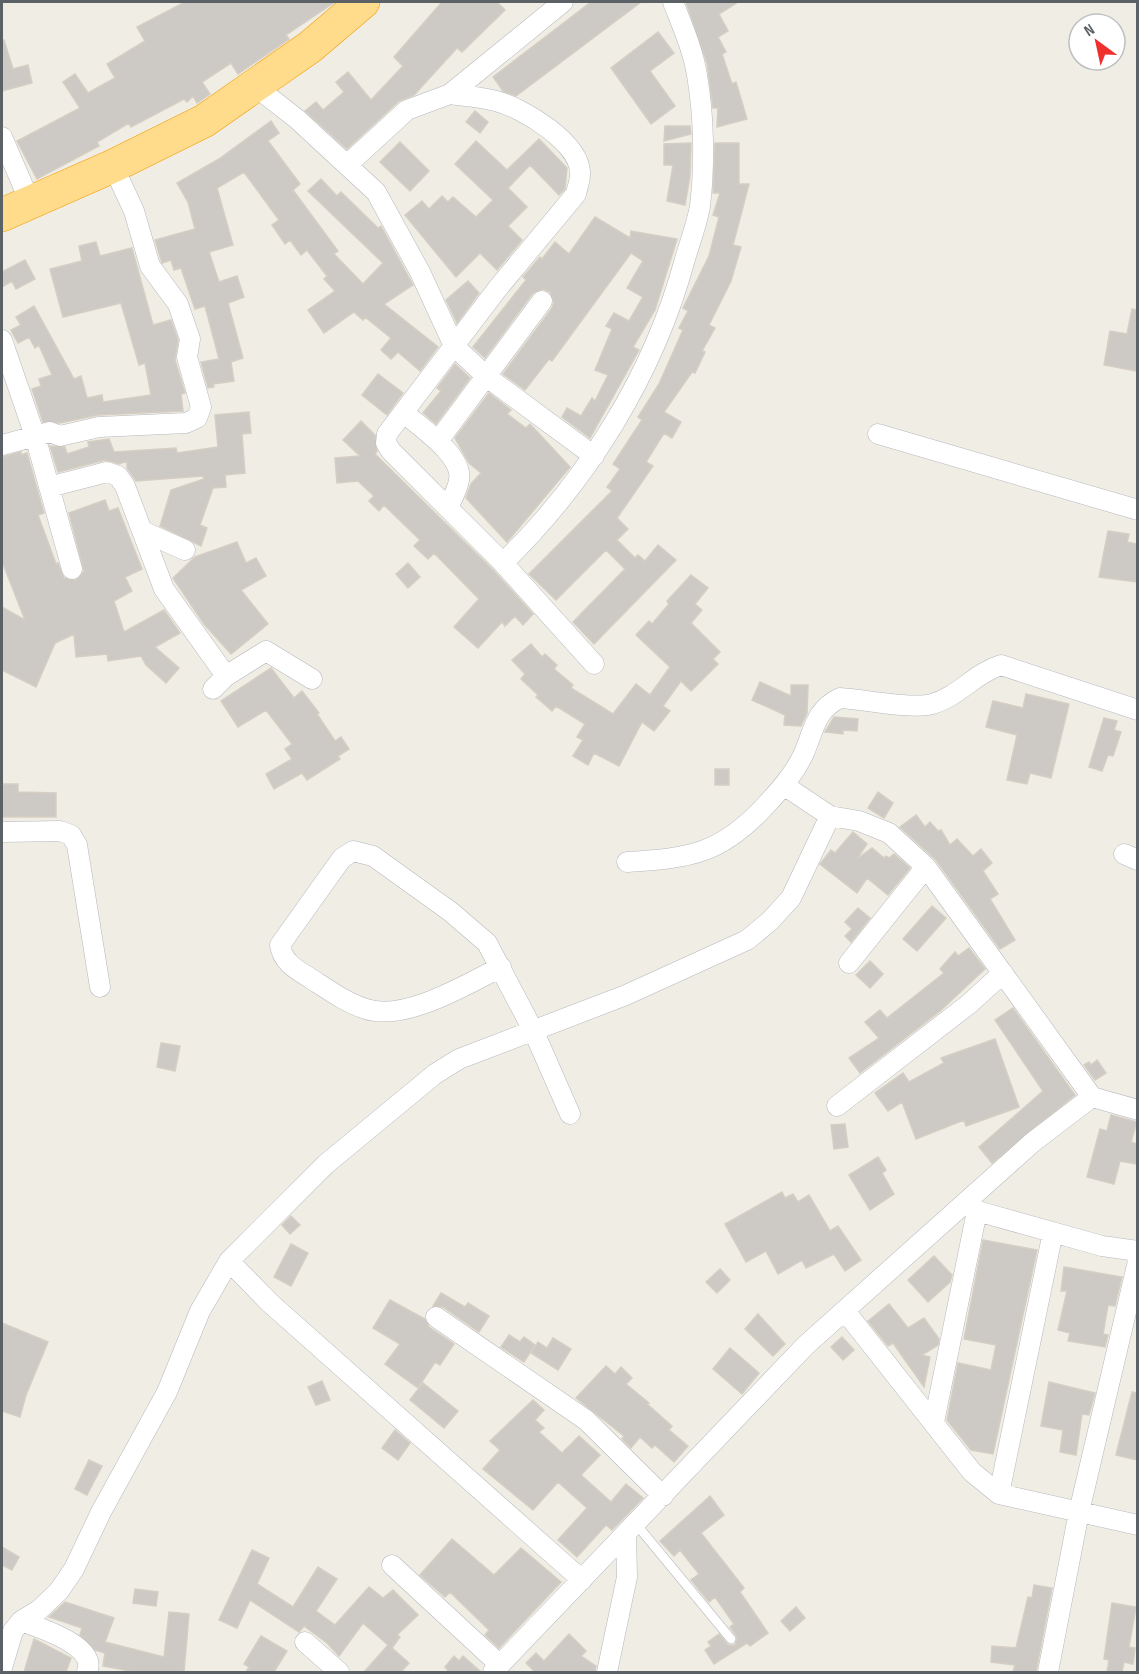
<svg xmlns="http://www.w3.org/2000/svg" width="1139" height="1674" font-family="'Sofia Sans Condensed',sans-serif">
<rect width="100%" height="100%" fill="#f0ede5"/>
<path fill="#cdc9c4" stroke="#d5cec3" stroke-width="1.5" d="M185,2H335L286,35L289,39L238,74L231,63L202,82L210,94L197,103L193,96L187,102L184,99L131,127L129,123L97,142L99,146L37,179L17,141L80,108L63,82L75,74L88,93L115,78L107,64L145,41L137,27Z
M442,2H497L505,10L462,52L457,48L414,95L399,101L347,149L305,111L316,102L323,110L344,92L336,82L348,72L371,100L403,66L394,57Z
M591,2H641L516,96L503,91L493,77Z
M686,2H738L719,14L728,31L718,37L726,52L722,54L732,84L736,82L747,119L717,127L718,108H713L707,63Z
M658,32L674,53L650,71L675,106L651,124L611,68Z
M2,40H4L13,69L28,65L32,83L2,91Z
M475,111L488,122L480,133L466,122Z
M271,121L279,133L268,141L300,184L293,190L338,251L334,254L363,284L383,263L308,191L321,179L337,196L341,192L378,228L381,226L413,285L384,304L438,347L420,371L398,352L391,359L381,350L391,338L365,317L363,320L354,312L324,333L308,310L335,291L324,279L327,276L307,250L301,255L290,240L285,244L272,225L279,220L244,172L217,188L233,245L209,252L219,282L237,276L244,297L228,303L243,358L231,362L234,381L213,384L214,387L208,388L201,362L219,359L205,306L195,309L181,268L174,270L171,260L162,263L155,240L195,229L188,202L177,183L219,159Z
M665,126H690L691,134L664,141Z
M539,139L567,168L565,189L559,195L530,165L508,188L527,207L508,226L522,240L497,270L480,253L456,277L405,215L422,201L429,209L442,196L448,202L453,197L476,217L493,200L455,164L476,141L507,170Z
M400,142L429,171L410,191L380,162Z
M691,143L690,176L685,205L667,201L673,165H664V144Z
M715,143H739V184H749L733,245L741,247L731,281L709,325L715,328L702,351L705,352L695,373L692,372L664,412L681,422L672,438L664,433L646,462L653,466L617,518L628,529L617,540L635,558L638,555L645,561L658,545L676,560L594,644L573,622L625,569L606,550L556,600L529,574L612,491L607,487L620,469L613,464L642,420L638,417L659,384L683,330L679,328L688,311L683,308L709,256L719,217L713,215L720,193H713Z
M595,217L630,238L631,231L677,239L655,310L633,347L639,350L590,438L562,417L567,408L581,416L592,398L595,401L608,375L595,370L612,329L606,326L614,313L629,321L643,297L627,288L643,261L631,253L552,361L549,359L525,390L503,374L552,308L554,302L550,292L543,289L533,293L485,358L473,347L526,280L523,277L540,257L542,259L555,242L569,254Z
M96,242L100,256L132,248L153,325L171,320L178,340L175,360L185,393L181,394L183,411L98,415L60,423L43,422L32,389L41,386L39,379L52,375L39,345L35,348L29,337L18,343L11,330L21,325L16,317L34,306L74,379L81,376L87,398L102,395L103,402L151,395L145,363L139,365L121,303L63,317L50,269L82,261L79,246Z
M25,260L35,279L16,289L12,281L2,287V272Z
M468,281L479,293L457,323L446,300Z
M1132,309L1137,310V371L1104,365L1110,331L1127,334Z
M455,364L470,378L436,424L423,413L441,391L437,388Z
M378,374L403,393L387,415L362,395Z
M489,393L511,410L507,414L526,428L530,424L570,467L507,542L466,498L471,484L481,473L469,463L455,438Z
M249,412L251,433L242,434L245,473L225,475L226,487L213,488L200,525L207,528L201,546L160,526L171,490L204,479L203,476L136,481L127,468V461L119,464L105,460L58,472L50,446L65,447L67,454L89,447L88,442L109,439L114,452L176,448L177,453L218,447L215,415Z
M361,421L375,435L377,451L375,454L494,571L533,614L523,625L515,616L505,626L502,622L478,648L454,627L479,599L434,553L428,559L414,546L420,540L384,505L379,511L369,501L374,496L358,481L337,483L335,458L360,456L343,440Z
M21,452V455L27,453L44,513L38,515L56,564L58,563L64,578L76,580L84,571L69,513L105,500L109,511L118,508L142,569L125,577L132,591L114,601L124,632L164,610L180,633L155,647L179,668L166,683L146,665L141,656L108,661L107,654L76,657L74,634L55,643L36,687L2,670V607L25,620L2,561V457Z
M1108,531L1129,534L1127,542L1137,544V582L1099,577Z
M237,542L246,563L256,558L266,576L241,590L268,624L231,654L204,624L173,578L195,557Z
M408,563L420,577L408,588L396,574Z
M691,575L708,588L695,604L702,610L691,623L720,652L713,659L718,664L691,691L681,681L663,706L670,711L654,731L642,722L619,766L594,753L588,765L573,756L583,740L577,737L585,724L556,706L552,711L536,697L538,695L521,679L525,674L512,660L531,644L542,657L545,654L557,665L554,669L573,685L571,688L613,714L636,684L650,695L670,667L636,635L649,621L652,624L669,604L667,601Z
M271,668L294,698L302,691L319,713L317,714L335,741L341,737L349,749L338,756L340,759L307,780L302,773L274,789L266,774L292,759L285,749L292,744L266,710L238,727L221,701Z
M760,682L791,696V685H808L807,713L801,726L784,725L785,715L752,700Z
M1026,694L1069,704L1051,778L1030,773L1027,784L1007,780L1017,735L986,727L993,701L1023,708Z
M834,717L858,719L857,731L843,730V734L825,732Z
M1104,718L1117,721L1114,730L1121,732L1113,756L1108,755L1102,771L1089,767Z
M715,769H729V785H715Z
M2,784H18V792L56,793V817H2Z
M878,792L893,803L884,818L868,808Z
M916,815L925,827L930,822L938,831L941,830L950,845L957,839L973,856L981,849L992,863L983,871L998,894L990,899L1015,940L1000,949L936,860L900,827Z
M853,832L867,844L857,859L872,848L884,858L886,856L889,858L894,854L910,868L888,895L867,878L857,893L820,864L831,850L835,853Z
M932,906L946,918L917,951L903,939Z
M858,908L870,918L851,942L845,936L852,929L845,922Z
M969,948L985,969L940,1011L860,1073L849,1058L879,1038L865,1022L880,1010L887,1018L944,973L940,969L955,952L958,956Z
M870,961L883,974L870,988L856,975Z
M1013,1008L1075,1095L992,1163L979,1147L1043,1091L995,1020Z
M995,1039L1019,1107L966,1126L964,1120L916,1139L902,1102L888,1111L875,1093L903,1073L909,1082L944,1063L941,1058Z
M161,1043L180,1046L175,1071L157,1067Z
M1097,1060L1106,1073L1095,1080L1084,1065L1089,1062L1091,1065Z
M1111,1115L1137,1122L1131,1142L1137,1144V1164L1120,1161L1114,1184L1087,1177L1100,1129L1107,1131Z
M845,1124L848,1147L834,1149L831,1125Z
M878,1157L886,1170L882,1173L894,1194L870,1210L849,1175Z
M782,1192L785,1198L793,1194L798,1202L809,1195L830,1231L838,1226L861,1260L845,1271L834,1254L806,1268L802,1260L778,1274L766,1251L746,1262L725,1224Z
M291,1216L300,1225L290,1234L282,1225Z
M983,1240L1037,1250L993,1454L971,1450L947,1420L958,1363L991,1370L996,1345L964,1339Z
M291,1244L308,1253L291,1286L274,1277Z
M934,1256L952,1275L950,1282L928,1302L908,1280Z
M1064,1267L1122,1277L1115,1306L1108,1305L1103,1334L1108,1335L1105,1347L1068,1341L1070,1333L1058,1330L1067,1291H1061Z
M720,1269L730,1280L717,1293L706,1282Z
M441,1293L465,1307L468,1303L489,1316L479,1332L443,1307L433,1306Z
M390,1300L425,1319L429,1327L454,1344L440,1365L435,1362L418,1388L385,1364L400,1344L373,1328Z
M889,1304L908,1328L924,1318L939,1339L938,1345L922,1355L930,1357L924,1387L893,1343L888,1346L868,1321Z
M758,1314L785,1344L773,1356L745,1329Z
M2,1323L48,1342L26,1395L20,1417L2,1411Z
M509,1335L520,1342L524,1337L535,1345L524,1362L501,1347Z
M842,1337L854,1350L843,1360L831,1347Z
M553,1338L571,1349L558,1370L531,1353L538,1342L547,1348Z
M730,1348L759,1373L742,1394L713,1369Z
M606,1366L615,1374L621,1367L632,1378L626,1384L649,1403L647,1404L672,1426L669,1430L688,1446L674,1462L655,1445L652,1448L640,1437L631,1448L622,1439L624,1436L576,1398Z
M322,1381L330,1400L316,1405L308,1387Z
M1049,1382L1095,1393L1089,1415L1082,1414L1076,1455L1060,1452L1063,1430L1041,1426Z
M423,1383L458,1411L444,1428L410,1400Z
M1132,1392L1137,1393V1460L1116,1455Z
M533,1400L544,1410L535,1420L544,1428L539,1432L562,1453L579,1436L600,1455L581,1475L611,1502L626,1484L643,1498L612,1530L606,1525L577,1557L558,1540L587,1508L558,1482L533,1510L483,1469L500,1450L490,1441Z
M395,1430L410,1443L398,1460L382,1448Z
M89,1460L102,1466L87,1495L75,1489Z
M710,1496L724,1515L701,1533L744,1588L740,1592L768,1633L750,1646L747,1643L714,1664L705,1650L711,1646L708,1642L719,1634L728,1645H735L737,1637L730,1627L734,1624L715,1597L709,1602L691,1580L699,1574L680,1550L674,1556L660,1541Z
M452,1539L494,1575L521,1548L561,1582L499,1648L485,1635L489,1630L450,1592L445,1597L420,1575Z
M2,1547L19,1557L12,1570L2,1565Z
M252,1550L269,1558L257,1584L293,1607L318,1567L337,1579L316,1611L335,1625L369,1587L383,1598L393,1590L418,1615L397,1635L400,1637L392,1648L409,1663L401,1672H364L388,1645L363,1623L339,1656L327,1643L304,1626L299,1632L250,1600L237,1628L219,1620Z
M1034,1585L1052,1588L1036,1672H1013L1015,1665L991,1662L992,1646L1016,1648L1028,1597L1032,1598Z
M135,1589L158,1592L156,1606L133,1603Z
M65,1602L114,1618L105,1642L164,1657L169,1612L189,1614L184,1672H135L103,1666L105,1653L95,1650L80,1635L82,1628L49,1617Z
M1112,1603L1136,1607L1129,1647L1135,1648L1133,1664L1124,1662L1122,1672H1107L1109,1660L1104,1659Z
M796,1607L805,1618L790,1631L781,1621Z
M569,1634L586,1651L581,1656L596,1666L595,1672H533L534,1671L526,1663L536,1653L544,1661Z
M261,1636L287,1651L274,1672H246L249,1667L244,1664Z
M34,1639L71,1658L66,1672H24Z
M454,1656L459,1661L463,1656L481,1672H449L445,1667Z"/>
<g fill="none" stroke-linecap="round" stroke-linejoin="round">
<defs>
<path id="lane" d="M636,1524L731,1639"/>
<path id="street" d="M255,86L297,119L376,192L420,272L454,346L487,377L594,456
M450,94C465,96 481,97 496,101C523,108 579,142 580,172C581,179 577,188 576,194L498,288L387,434L386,443L391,451L503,563L594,664
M2,137L30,202
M348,164L407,110L450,94L563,2
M2,340L35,436L72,569
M404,413C420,427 464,456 459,480C458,489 452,499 448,507
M878,434L1138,510
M438,441L542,301
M2,445L50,432L60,436L99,427L186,423L197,418L201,407L187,357L190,339L178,304L150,266L134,211L113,166
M49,487L107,472L118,476L125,486L164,589L226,676
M142,531L185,550
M503,563C588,480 654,374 685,259C690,242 697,224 700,206C705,165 704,116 697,75C693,50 682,25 673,2
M213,689L226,676L266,651L312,679
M830,816L859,821L889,833L926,867L1092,1097L1138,1110
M2,832L60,831L71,835L77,845L100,987
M1124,854L1138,860
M627,862C691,858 721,854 766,805C781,789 795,773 804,753C814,730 815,710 840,698C863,699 913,710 932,704C958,697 975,673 1001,665L1138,710
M849,963L926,867
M501,967C467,984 405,1022 366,1009C347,1003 330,991 313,980C298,970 283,964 280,945L342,858L353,851L373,856L451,912L487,943L534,1032L570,1114
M837,1106L969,1004L1003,973
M969,1203L977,1211L1102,1246L1138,1251
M229,1261L270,1303L582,1580
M845,1311L972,1472L999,1494L1138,1525
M436,1317L586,1420L663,1496
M934,1422L977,1211
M999,1494L1053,1232
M392,1565L500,1665
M21,1621C40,1628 98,1646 87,1672
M305,1642L339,1672
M2,1668L13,1631L21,1621L39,1610L59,1591L74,1569L101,1512L167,1392L200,1311L229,1261L326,1164L435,1074L459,1059L626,995L747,940L770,921L791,898L830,816L785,786
M493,1672L806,1345L1033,1142L1092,1097
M607,1672L627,1577L626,1534
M1048,1672L1079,1512L1138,1261"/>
<path id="highway" d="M2,215L113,166L204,121L310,47L363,2"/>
</defs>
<use href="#lane" stroke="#b5b8bc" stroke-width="10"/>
<use href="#street" stroke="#b5b8bc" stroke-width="21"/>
<use href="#highway" stroke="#f49b00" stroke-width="34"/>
<use href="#lane" stroke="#fff" stroke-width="9"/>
<use href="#street" stroke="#fff" stroke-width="20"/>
<use href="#highway" stroke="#ffdc8c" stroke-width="33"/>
</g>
<rect width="1139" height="1674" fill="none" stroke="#5c6166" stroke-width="6"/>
<g transform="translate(1097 42) rotate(327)"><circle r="28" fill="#ffffff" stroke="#bec0c2" stroke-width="1.5"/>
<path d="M0-4.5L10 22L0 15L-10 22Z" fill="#ef2f2b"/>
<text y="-9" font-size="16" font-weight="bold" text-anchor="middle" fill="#5c6166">N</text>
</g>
</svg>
